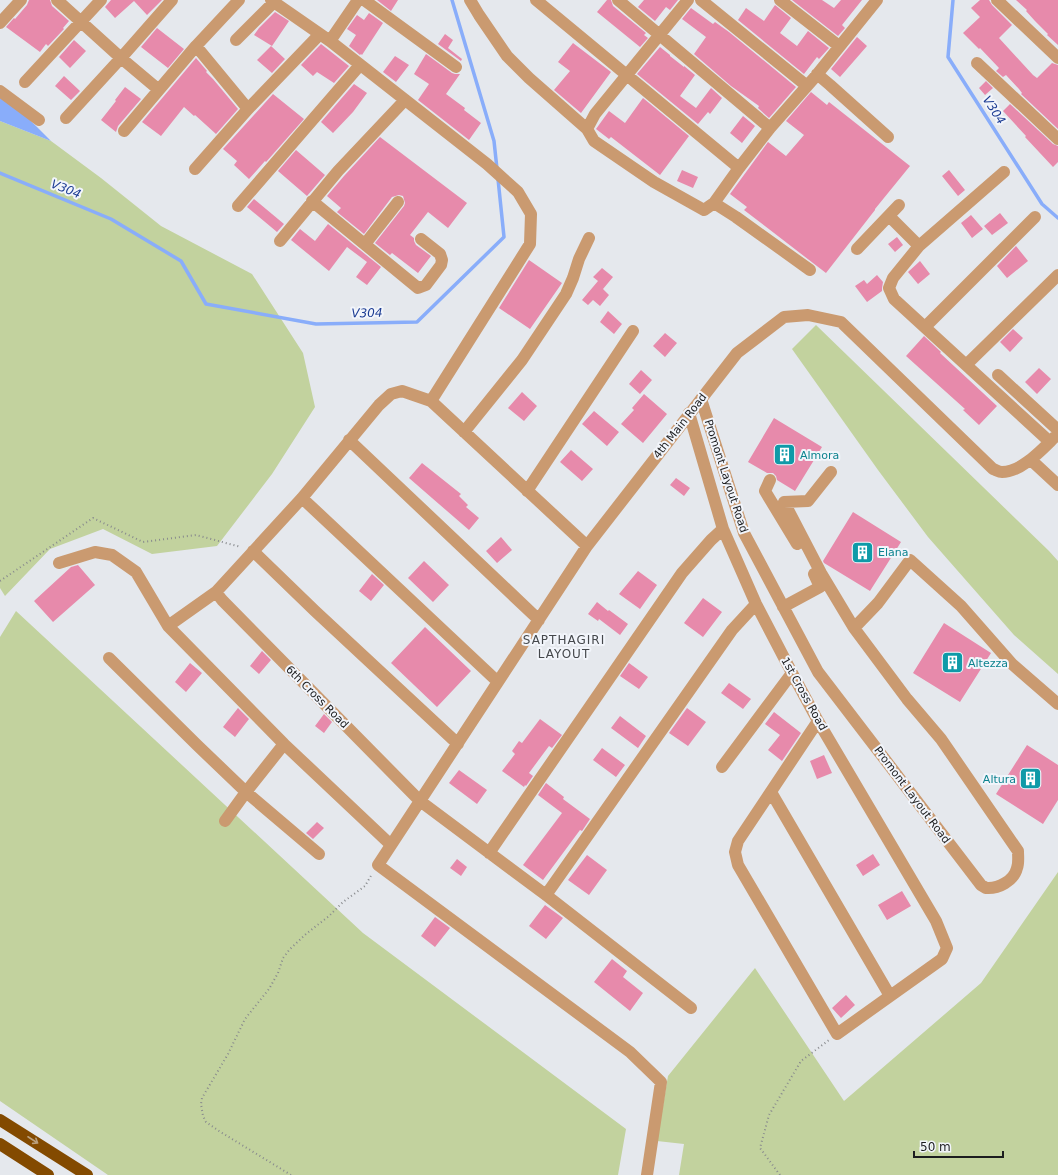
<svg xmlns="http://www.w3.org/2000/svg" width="1058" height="1175" font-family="'DejaVu Sans',sans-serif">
<rect width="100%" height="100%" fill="#e5e8ed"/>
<path fill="#c2d29e" d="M0,121L51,141L101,178L161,226L252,274L303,353L315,407L272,474L217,546L152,554L103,529L50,549L5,596L0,588Z
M816,325L1049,551L1058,561V674L1014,635L928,537L878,470L792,349Z
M16,611L363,933L626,1129L618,1175H108L0,1101V637Z
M1058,872V1175H679L684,1144L657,1141L668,1076L755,968L844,1101L981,983Z"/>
<path fill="#89adfa" d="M0,90L51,141L0,121Z"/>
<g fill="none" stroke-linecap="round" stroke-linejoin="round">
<path stroke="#89adfa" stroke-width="3.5" d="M452,0L494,141L497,169
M953,0L948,57L1042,204L1058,218
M0,173L111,219L181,261L206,304L316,324L417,322L504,237L498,179"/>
</g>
<path fill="#e78aab" d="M29,0H50L52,6L69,21L63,28L64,29L48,46L46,44L40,52L6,27L14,18L15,19L27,5Z
M111,0H162L147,15L134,1L115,18L105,7Z
M377,0H398L391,11Z
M607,0H611L613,6L646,33L644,35L648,38L640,47L597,12Z
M644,0H678L670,10L666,7L655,21L638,7Z
M792,0H822L834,8L841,0H862L842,25L845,28L838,36Z
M980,0H989L992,5L1012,25L999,38L1033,75L1037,78L1052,63L1058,65V129L1021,94L1022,93L1019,89L1006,75L1003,77L996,71L999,68L980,48L979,49L963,33L980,17L971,8Z
M1016,0H1058V45L1047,35L1048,34L1035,21L1026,11L1027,10Z
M775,5L791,18L780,33L797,46L808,31L829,48L819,59L817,57L804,74L738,20L746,8L764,21Z
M691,8L713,24L715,22L729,32L796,87L769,118L758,108L759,106L731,86L694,54L706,37L682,19Z
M275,12L289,21L272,46L254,35L259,28Z
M369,13L383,23L362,55L361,54L360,55L349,46L356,35L347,29L357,15L364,20Z
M157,28L184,49L168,68L141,47Z
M445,34L453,40L448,48L462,59L461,61L438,44Z
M857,37L867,46L840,77L831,69Z
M74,40L86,51L70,68L59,57Z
M573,43L611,72L581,113L554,90L570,71L558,62Z
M321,44L349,66L334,83L317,72L313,76L301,65Z
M271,46L285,59L272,73L257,60Z
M660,47L670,55V56L684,67V66L695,75L680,96L696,108L711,88L722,98L710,114L708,112L698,124L637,74Z
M426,54L452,73L455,74H460L446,94L465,108L464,110L481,123L469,140L418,100L429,84L414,74Z
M395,56L409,65L396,82L383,72Z
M196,58L207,71L206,72L213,79L238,109L216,134L195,115L194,116L184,107L161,136L142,122Z
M64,76L80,91L71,100L55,86Z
M986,81L993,88L985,95L979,88Z
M354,84L367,93L353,112L333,133L321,122Z
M125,87L141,99L118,126L116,132L101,120L116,101L115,100Z
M811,92L827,105L829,102L910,166L875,209V210L826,273L744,210L747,207L730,194L768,142L786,156L804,135L786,121Z
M273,94L304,119L266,162L265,161L249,179L234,165L237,161L223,149Z
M643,98L689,136L660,175L611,137L609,139L596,129L609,111L625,123Z
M1010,104L1053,144L1058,146V162L1053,167L1025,137L1026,136L1003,111Z
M743,116L755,126L742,143L730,133Z
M380,137L467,203L448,228L428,212L410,235L414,238V241L416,245L431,256L418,273L392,253L390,255L375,243L404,206L405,203L403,196L399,195L392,197L364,234L337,212L341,208L327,196L344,176Z
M296,150L325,175L307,196L278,171Z
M682,170L698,177L693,188L677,181Z
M949,170L965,190L958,196L942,176Z
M254,199L284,224L277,232L247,207Z
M1000,213L1008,223L992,235L984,226Z
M971,215L983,229L972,238L961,223Z
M328,224L381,267L367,285L356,277L367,262L347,247L329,271L291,240L300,229L315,241Z
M897,237L903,245L895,252L888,244Z
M1016,246L1028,261L1007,278L997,266Z
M529,260L562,283L530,329L499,308Z
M920,261L930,274L918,284L908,272Z
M602,268L613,277L603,289L609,295L600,306L593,300L588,305L582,300L598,281L593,277Z
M877,275L883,282L882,288V291L867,302L855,286L864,280L867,284Z
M608,311L622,324L614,334L600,322Z
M1013,329L1023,338L1010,352L1000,342Z
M665,333L677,343L665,357L653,346Z
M924,336L941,352L940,353L997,406L979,425L963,410L965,409L906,356Z
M1039,368L1051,379L1037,394L1025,382Z
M641,370L652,380L640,394L629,384Z
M522,392L537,406L524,421L508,408Z
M644,394L667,414L643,443L621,424L634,410L632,408Z
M594,411L619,432L607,446L582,424Z
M774,418L822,447L795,491L777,480L776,476L773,473H767L748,462Z
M571,450L593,469L582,481L560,462Z
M422,463L461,494L459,496L468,505L466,507L479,518L469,530L432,498L409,478Z
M676,478L690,488L684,496L670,485Z
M853,512L901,542L870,591L824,563L823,561Z
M501,537L512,550L497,563L486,551Z
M424,561L449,585L433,602L408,578Z
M78,565L95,585L53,622L34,601L71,567Z
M638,571L657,585L640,609L619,594Z
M372,574L384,585L371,601L359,591Z
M703,598L722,612L703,637L684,623Z
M597,602L608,611L609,610L628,624L620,635L599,619L598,621L588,614Z
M944,623L991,653L960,702L913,673Z
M425,627L471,671L437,707L391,663Z
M262,651L271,660L259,674L250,666Z
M190,663L202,673L186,692L175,682Z
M629,663L648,677L639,689L620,676Z
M729,683L751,699L743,709L721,693Z
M238,708L249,719L235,737L223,727Z
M687,708L706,722L688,746L669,733Z
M774,712L801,733L782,761L768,750L780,735L765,724Z
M324,714L332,722L324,733L315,726Z
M620,716L646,736L638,748L611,728Z
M540,719L562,735L552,748L549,746L529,773L533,776L526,786L525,785L524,787L502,771L515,754L512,751L519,741L522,743Z
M1027,745L1058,765V800L1043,824L996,794Z
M602,748L625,765L616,777L593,760Z
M824,755L832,773L817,779L810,761Z
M459,770L487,790L477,804L449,783Z
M546,783L564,797L563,799L590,819L582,831L580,830L543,880L523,865L562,813L538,795Z
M317,822L324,828L313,839L306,833Z
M873,854L880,865L863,876L856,865Z
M587,855L607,870L589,895L568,880Z
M457,859L467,867L461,876L450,868Z
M902,891L911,906L887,920L878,905Z
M545,905L563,918L546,939L529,926Z
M435,917L450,928L435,947L421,936Z
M612,959L627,971L623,977L643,993L630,1011L594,982Z
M846,995L855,1005L841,1018L832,1008Z"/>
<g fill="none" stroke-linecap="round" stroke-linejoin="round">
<path stroke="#888a8d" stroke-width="2" stroke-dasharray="1 3" stroke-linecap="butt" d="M0,581L93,518L143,542L196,535L241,547
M291,1175L219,1131L206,1122L203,1116L201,1104L202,1098L228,1054L245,1019L269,989L278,973L283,958L290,949L306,934L329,916L343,902L365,886L372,874
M780,1175L760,1148L769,1115L801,1061L829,1040"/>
<path stroke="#ca9a70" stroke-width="12" d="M57,0L121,58L159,90
M271,0L330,41L487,164L518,192L531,214L530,244L431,401L587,546
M364,0L456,67
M470,0L479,15L507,56L529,78L587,129
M536,0L739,168
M618,0L770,128
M688,0L595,114L587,129L594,141L654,182L704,210L714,203L739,168L770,128L815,77L877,0
M701,0L807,86
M780,0L839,46
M997,0L1058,58
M0,23L21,0
M236,40L274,2
M330,41L358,0
M196,46L248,109
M977,63L1058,139
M817,74L830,85L888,137
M25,82L101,0
M0,91L39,120
M66,118L121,58L172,0
M124,131L196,46L239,0
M195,169L248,109L320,34
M1004,172L919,246L893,278L889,288L894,299L1050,442
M312,201L418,288L426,285L441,265L442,260L440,254L421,239
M714,203L736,217L810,270
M238,206L360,65
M889,216L919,246
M280,241L338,171L405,100
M365,244L398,202
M857,249L899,205
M925,327L1035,217
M966,365L1058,275
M998,375L1058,430
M701,399L744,533L818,672L981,885L986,888C998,889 1014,881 1017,868C1019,863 1018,857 1018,851L941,739L907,699L854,628L821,573L784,502L808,501L831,472
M689,413L723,529L756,604L792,673L818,721L936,921L947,948L942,959L837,1034L738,865L735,852L738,841L818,721
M464,432L522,360L566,294L573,278L579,259L589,238
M349,440L539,620
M1031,460L1058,485
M770,480L765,491L797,544
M527,491L633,331
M302,498L498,682
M253,551L315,611L458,744
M59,563L95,552L112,555L136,572L168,626L284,744L391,845
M216,592L222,600L420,801L546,895L691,1008
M783,607L820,587L814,574
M168,626L216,592L302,498L379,405L391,394L402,391L431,401
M854,628L878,603L910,560L961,606L1012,664L1058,704
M109,658L197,745L246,792L319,854
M722,767L792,673
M771,792L890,996
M225,821L246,792L284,744
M489,853L682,573L711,540L723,529
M546,895L732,630L756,604
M647,1175L661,1082L630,1052L378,865L587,546L737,353L784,317L808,315L841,322L993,469C996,470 999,472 1002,472C1023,472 1044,447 1058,434"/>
<path stroke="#834a00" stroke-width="12" d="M0,1120L87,1175
M0,1144L48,1175"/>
</g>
<defs><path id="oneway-shaft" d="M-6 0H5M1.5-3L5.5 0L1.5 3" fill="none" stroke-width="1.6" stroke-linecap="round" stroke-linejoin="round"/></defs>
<use stroke="#baa07e" href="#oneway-shaft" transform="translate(33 1140) rotate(33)"/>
<defs>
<symbol id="building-square" viewBox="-11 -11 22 22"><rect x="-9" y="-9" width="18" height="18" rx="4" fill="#0f9aa8" stroke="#f2f5fb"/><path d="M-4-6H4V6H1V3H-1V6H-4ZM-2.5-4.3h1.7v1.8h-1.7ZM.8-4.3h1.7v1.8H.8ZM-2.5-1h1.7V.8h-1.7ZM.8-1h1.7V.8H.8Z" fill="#fff"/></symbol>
</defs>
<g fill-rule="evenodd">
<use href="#building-square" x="772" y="442" width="25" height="25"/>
<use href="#building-square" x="850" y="540" width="25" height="25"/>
<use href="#building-square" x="940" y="650" width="25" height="25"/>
<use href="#building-square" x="1018" y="766" width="25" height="25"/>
</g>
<g text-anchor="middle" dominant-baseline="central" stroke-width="4" stroke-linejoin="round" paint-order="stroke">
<g font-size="11" fill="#1c1d1f" stroke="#f2f5fb">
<text transform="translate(680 426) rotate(-52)">4th Main Road</text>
<text transform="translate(726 476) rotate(72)">Promont Layout Road</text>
<text transform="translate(804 694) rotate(61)">1st Cross Road</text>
<text transform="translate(317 697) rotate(45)">6th Cross Road</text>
<text transform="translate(912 795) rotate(53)">Promont Layout Road</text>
</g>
<g font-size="11" fill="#0d838f" stroke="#f2f5fb" text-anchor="start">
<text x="800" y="455">Almora</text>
<text x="878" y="552">Elana</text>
<text x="968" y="663">Altezza</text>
<text x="1016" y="779" text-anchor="end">Altura</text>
</g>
<g font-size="12" font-style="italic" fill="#1c3c93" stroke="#f2f5fb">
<text transform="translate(994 110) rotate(57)">V304</text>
<text transform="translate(66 189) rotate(22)">V304</text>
<text transform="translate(367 313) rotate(-1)">V304</text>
</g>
<g font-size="12" letter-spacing="1" fill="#45484c" stroke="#f2f5fb">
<text x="564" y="640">SAPTHAGIRI<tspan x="564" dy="14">LAYOUT</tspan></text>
</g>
</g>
<path d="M914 1151v6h89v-6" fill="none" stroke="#1c1d1f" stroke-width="2"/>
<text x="920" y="1151" font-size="12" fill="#1c1d1f" stroke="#f2f5fb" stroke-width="3" paint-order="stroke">50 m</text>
</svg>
